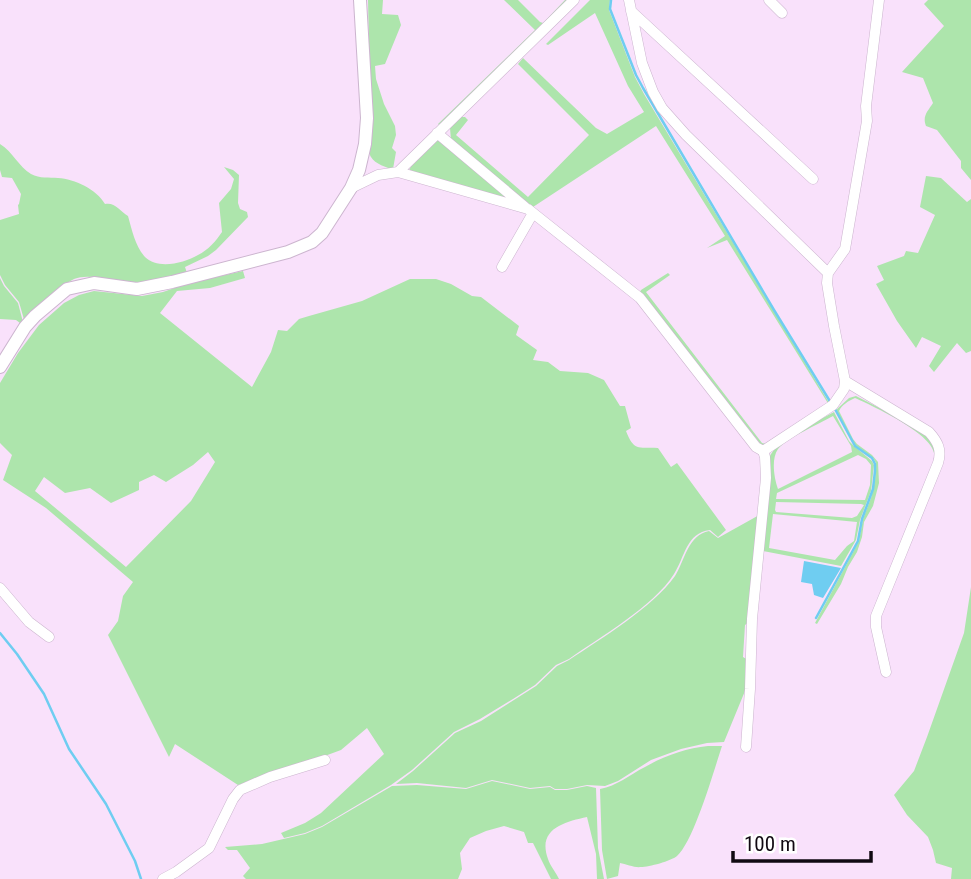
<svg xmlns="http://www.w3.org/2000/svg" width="971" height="879" font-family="'Roboto Condensed',sans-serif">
<rect width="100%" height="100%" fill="#f9e1fb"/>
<path fill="#ade5ac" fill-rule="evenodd" d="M368,0H383L382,14L398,15L401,25L385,64L375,66L376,79L384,104L395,126L396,135L392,148L396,152L393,169C387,168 375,164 371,157C368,153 371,143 371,138Z
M504,0H518L540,22L543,23L565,0H571L440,126L438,124L535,30Z
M590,0H610L609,10L635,77L644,94L831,406L762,446L640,292L641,290L668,273L670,275L646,292L762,443L766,444L829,405L727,240L707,248L725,236L656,126L533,207L451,140L450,128L461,117H465L468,120L456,135L528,197L589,135L518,64L523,58L596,128L607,134L644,112L628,86L595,13L548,45L546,44Z
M928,0H971V180L961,168V161L937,130L926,126C922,116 928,111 933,103L923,78L902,72L944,26L924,4Z
M438,139L510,196V201L409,171L411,166Z
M0,144C13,152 19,167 31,174C40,179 49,177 58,178C75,179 96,189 105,204C115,202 120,211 128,216C132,230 135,246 145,257C158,270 184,263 198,255C208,250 216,241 222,232L219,203L231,189L234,179L224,167L233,170L239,175L238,203L240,209L247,212L248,217L216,250L208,256L185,267L187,273C174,277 152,284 139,285C119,286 94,271 74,279C55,288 39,309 25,323L19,302L5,285L0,275V220L19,214L18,205L19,204L21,194L12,178L2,177L0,170Z
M926,176L941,178L967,202L971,199V351L966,353L957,343L934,372L929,366L941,346L922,337L916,348L897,321L876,284L884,280L877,266L904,256L906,251L918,253L935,215L920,207Z
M243,271L245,278L210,288L177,291L160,313L252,387L271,352L278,330L287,331L299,319L309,316L362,301L410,279H436L451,284L472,296L481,297L519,326L516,335L537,350L533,360L548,362L560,371L588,373L604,380L620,406H625L631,428L626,431C634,451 637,447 658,448L671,467L677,463L726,530L718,537L710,530C686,533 685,557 674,574C654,606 600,637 569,659L556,665L535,685L513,699L480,719L454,732L412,770L391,785L322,826L305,833L284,838L281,833L305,823L321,813L384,754L367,728L341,750L303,764L238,785L175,744L169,757L108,635L118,621L123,596L133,582L46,508L3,480L12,455L0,443V383L18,353L39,325L64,303L79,295L94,291L142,296L163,292L189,283ZM208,452L215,462L191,501L126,567L35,491L44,477L65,493L90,488L111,503L139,490V482L154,475L166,482L193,465Z
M0,278L4,286L18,303L24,326L16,320L0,319Z
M856,396L899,418L927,435L937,452L928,480C930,472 935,462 934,453C931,433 873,406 855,398C848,401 842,405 839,411L853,439L857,444L872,455L878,462L879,483L873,506L864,522L862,537L857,552L848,567L841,584L817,624L815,623L859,541L863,519L871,498L875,481L876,463L873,458L855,445L851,439L836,410L849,398Z
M834,412L849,441L854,446L872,461L874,465L871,491L860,520L856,540L841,566L763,551L769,458C778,437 815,423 834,412ZM833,416L851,446L852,452L778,489C774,478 771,459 778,449C787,438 819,424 833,416ZM858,455L866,459L871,465L870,485L865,500L776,499L777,493ZM776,502L861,504L864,505L857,516L852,518L776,512L775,510ZM773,514L857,522L854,541L847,546L835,560L769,548Z
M761,514L749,622L745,625L743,657L748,660L745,691L724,742L707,743L681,749L651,760L618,781L605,786L587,785L567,789H555L550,786L530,788L492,780L466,788L417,783L396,784L413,771L455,733L481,721L536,686L557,666L569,660C602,638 652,608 675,576C685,560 688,535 709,531L718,538Z
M971,587V879H951L952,868L936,863L933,850L928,837L907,815L894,795L914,771L927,737L964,633Z
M708,746H722C714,770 694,841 677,856C671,861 649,867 641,867C635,868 626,864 620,863L618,876L607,879L602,850L600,789C617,786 629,775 645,767C664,756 686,748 708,746Z
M492,781L530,789L550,787L555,790H567L587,786L596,788L598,848L604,879H597L596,854L587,817C564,822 537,829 548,859C550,866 556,872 559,879H551L533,843H528L524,832L504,826L486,831L470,838L460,853L462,869L458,879H246L243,876L250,868L237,850H228L225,847L262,844L305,834L322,827L392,786L417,785L466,789Z"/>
<path fill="#6fcdf1" d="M804,561L841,568L823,598L814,595L812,584L801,582Z"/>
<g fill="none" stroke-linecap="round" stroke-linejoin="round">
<path stroke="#6fcdf1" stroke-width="2.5" d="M611,0L610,9L636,75L643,88L774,310L831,403
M816,618L858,541L862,519L873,489L875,471V464L872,458L855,446L835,409
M0,633L17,654L44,694L69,749L106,804L135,861L141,879"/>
<defs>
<path id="minor" d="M629,0L642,63L653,92L662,108L686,135L828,273
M769,0L782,13
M631,11L813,179
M437,133L525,207
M398,172L574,0
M351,188L378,175L398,172L528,209L640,298L756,447L763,451L765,457L766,478L752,619L750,689L746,747
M502,267L533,213
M845,381L929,432C938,442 942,450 938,463L876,616V627L886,672
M763,451L833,405L844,389L845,381L834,326L827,283L828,273L845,249L867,121L866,106L879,0
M0,588L29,622L49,637
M163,879L176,872L209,848L233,799L240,790L270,777L325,760"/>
<path id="tertiary" d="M0,367L25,327L35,316L67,289L94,283L137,289L172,282L288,252L312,242L322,233L351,188L359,170L365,144L367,118L360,0"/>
</defs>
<use href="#minor" stroke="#ccb5cf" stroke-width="11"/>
<use href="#tertiary" stroke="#ccb5cf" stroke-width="14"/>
<use href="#minor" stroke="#fff" stroke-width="10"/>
<use href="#tertiary" stroke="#fff" stroke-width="12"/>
</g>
<path d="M733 851v10h138v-10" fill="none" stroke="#110912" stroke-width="3.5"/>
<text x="744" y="851" font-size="21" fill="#110912" stroke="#ffffff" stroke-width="5" paint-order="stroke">100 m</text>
</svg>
